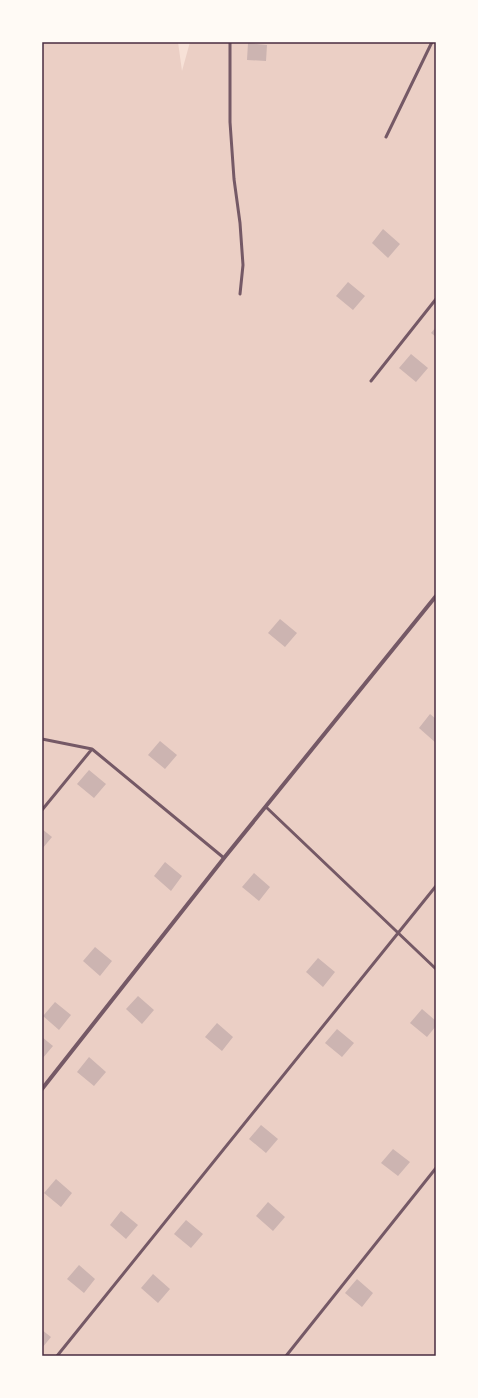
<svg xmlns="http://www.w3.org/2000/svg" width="478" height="1398" font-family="'DejaVu Sans',sans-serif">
<rect width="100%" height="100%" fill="#f7e1d7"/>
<path fill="#ebcfc5" d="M42,42H178L182,71L190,42H436V1356H42Z"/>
<path fill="#ccb4b1" d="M248,43L267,45L266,61L247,60Z
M383,229L400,244L388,258L372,243Z
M348,282L365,296L353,310L336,296Z
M436,327V337L431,333Z
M411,354L428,368L416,382L399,368Z
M280,619L297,633L285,647L268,633Z
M430,714L436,719V743L419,728Z
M160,741L177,755L165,769L148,755Z
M89,770L106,784L94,798L77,784Z
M42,829L52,837L42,849Z
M165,862L182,876L171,891L154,876Z
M254,873L270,887L259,901L242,887Z
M95,947L112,961L100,976L83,961Z
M318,958L335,972L323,987L306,972Z
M138,996L154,1010L142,1024L126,1009Z
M55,1002L71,1015L59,1030L43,1016Z
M422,1009L436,1021V1026L427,1037L410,1023Z
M217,1023L233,1037L222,1051L205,1037Z
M337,1029L354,1043L342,1057L325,1043Z
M42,1037L53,1046L42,1059Z
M89,1057L106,1072L94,1086L77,1072Z
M261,1125L278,1139L266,1153L249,1139Z
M393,1149L410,1162L398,1176L381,1163Z
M56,1179L72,1193L61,1207L44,1193Z
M268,1202L285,1217L273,1231L256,1216Z
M121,1211L138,1225L126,1239L110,1225Z
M186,1220L203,1234L191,1248L174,1234Z
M79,1265L95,1279L84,1293L67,1279Z
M153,1274L170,1289L158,1303L141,1288Z
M357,1279L373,1293L362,1307L345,1293Z
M42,1330L51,1337L42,1348Z"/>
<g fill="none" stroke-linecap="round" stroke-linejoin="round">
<path stroke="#755966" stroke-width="3" d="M230,42V122L234,179L240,223L243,265L240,294
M386,137L432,42
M371,381L436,299
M42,739L92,749
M266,807L436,969
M42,810L92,749L224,858
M57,1356L436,886
M286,1356L436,1168"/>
<path stroke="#755966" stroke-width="4" d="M42,1089L224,858L436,596"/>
</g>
<rect width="478" height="1398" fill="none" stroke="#fffaf5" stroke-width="86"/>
<rect x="43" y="43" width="392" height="1312" fill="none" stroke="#4a2c40" stroke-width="1.5"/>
</svg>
